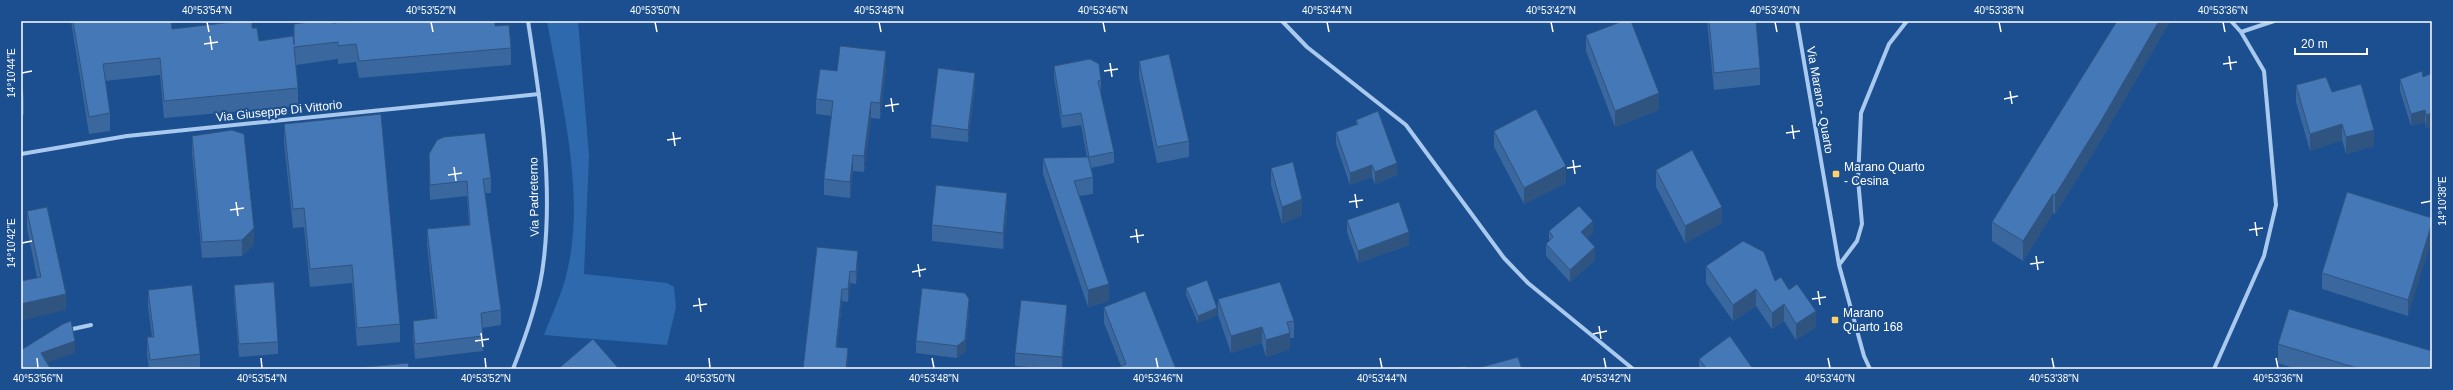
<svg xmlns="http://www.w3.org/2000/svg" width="2453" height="390" font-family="Arial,sans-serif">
<rect width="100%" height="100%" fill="#1b4f8f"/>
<path fill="#2e69ad" d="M547,21H578L589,156L584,274L667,283L674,287L676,307L667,345L544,335C551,316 561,296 566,276C587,196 561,101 547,21Z"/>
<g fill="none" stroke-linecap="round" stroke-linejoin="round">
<path stroke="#a9c9ee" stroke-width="4" d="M1282,21L1307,47L1406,125L1504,258L1528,283L1633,369
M1797,21L1839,265L1864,356L1870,369
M2241,32L2274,21
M21,154L127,136L539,94
M1839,265L1857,241L1862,224L1858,179L1861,113L1889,44L1907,21
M68,330L91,325
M513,369C527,333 540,296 544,258C553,179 540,98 528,21
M2214,369L2264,256L2276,205L2264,71L2241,32L2231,21"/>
</g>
<path fill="#3a679d" d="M71,21H171L172,29L252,28L259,41H294L332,23L495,26L511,48V65L359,78L356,62L338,64V59L296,65L298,88V106L164,118L160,75L105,81L110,113V131L89,134Z
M1707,21H1756L1760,68V85L1714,90Z
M2117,21H2170L2101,140L2055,214L2053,213L2023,261L1992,241V222Z
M1586,35L1659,110L1615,127L1586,51Z
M1139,61L1189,141V157L1157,163L1139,77Z
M1054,66L1101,80V92H1100L1114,152V163L1091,168L1093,177V194L1079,196L1109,301L1088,307L1043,174V158L1087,157L1081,125L1062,128L1054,77Z
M886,67L880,119L871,118L864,172L853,171L850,198L824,195V179L832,116L816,114V99L837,71Z
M2432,73V126L2426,128L2425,122L2411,126L2400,91V79L2423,77Z
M21,80L24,96V115H21Z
M2296,85L2332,92L2374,146L2346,154L2342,140L2310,151L2296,102Z
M975,86L968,142L931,138V125Z
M1356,120L1397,175L1375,184L1372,177L1350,185L1336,144V132L1356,125Z
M284,124L400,324V342L357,346L352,283L310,287L304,227L293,228L284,142Z
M1494,131L1566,183L1524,204L1494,147Z
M192,136L254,244L242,256L202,258L192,153Z
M429,154L491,178V193H485L501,310V325L482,328L483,351L415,359L413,336V321L435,319L427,244V229L469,225L467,196L430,200L429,169Z
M1271,168L1302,215L1282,224L1271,185Z
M1656,170L1722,223L1685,243L1656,187Z
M1007,209L1003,249L932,241V225Z
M27,211L66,310L37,278L27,228Z
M2432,218L2408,316L2322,289V273Z
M1347,220L1409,245L1358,263L1347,232Z
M1549,231L1593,233L1587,238L1595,260L1570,282L1546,256V244L1549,241Z
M817,247L858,264L856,284L850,283L848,302L842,301L837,347L848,361L803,369Z
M1706,266L1775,281L1789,290L1816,327L1796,340L1784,321L1772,329L1756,306L1733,321L1706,283Z
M234,285L278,342V354L239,357L234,298Z
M1186,288L1217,315L1198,323L1186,295Z
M148,290L200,354V369H149L147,354V337H152L148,306Z
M1218,299L1294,321V338H1290V349L1266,357L1262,343L1231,353L1218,315Z
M1104,307L1176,369H1119V367L1121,366L1104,323Z
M969,311L965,352L957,358L916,353V341Z
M1067,317L1062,369H1053L1015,366V353Z
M2278,344L2432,369H2297L2278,363Z
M1699,359L1753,369H1699Z"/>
<path fill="#305480" d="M2159,21H2170L2101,140L2055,214V195Z
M886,51V67L880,119V103Z
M975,73V86L968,142V130Z
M1659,93V110L1615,127V111Z
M871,102V118L864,172V156Z
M2425,110V122L2411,126V114Z
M2432,113V126L2426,128V115Z
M2342,124V140L2310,151V134Z
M2374,130V146L2346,154V137Z
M853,155V171L850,198V182Z
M1397,163V175L1375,184V172Z
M1372,165V177L1350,185V173Z
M1566,166V183L1524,204V188Z
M1007,193V209L1003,249V233Z
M2053,194V213L2023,261V241Z
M1302,199V215L1282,224V207Z
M1722,207V223L1685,243V226Z
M1593,221V233L1581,244V232Z
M2432,223V239L2408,316V300Z
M254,228V244L242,256V240Z
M1409,232V245L1358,263V251Z
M1595,247V260L1570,282V270Z
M858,251V264L856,284V272Z
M850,271V283L848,302V289Z
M1109,284V301L1088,307V290Z
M842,289V301L836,359V347Z
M1756,289V306L1733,321V305Z
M66,294V310L21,321V304Z
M969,299V311L965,352L957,358V346Z
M1784,304V321L1772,329V313Z
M1067,305V317L1062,369V357Z
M1217,308V315L1198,323V316Z
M1816,311V327L1796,340V324Z
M1262,327V343L1231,353V336Z
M1290,333V349L1266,357V340Z
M75,341V353L41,365V353Z
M848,348V361L847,369H846Z"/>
<path fill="#4478b7" stroke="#305480" d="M73,21H171L172,29L241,21H252V28H257L259,41L293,36L294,45V24L316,21H332V23L357,21H495V26L509,25L511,48L359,61L356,44L338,46V42L294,47L298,88L164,101L160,58L103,64L110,113L89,117Z
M1623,21H1631L1659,93L1615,111L1586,35Z
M1709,21H1756L1760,68L1714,73Z
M2117,21H2159L2101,121L2055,195L2053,194L2023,241L1992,222Z
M840,46L886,51L880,103L871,102L864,156L853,155L850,182L824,179L833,101L816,99L820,69L837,71Z
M1169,54L1189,141L1157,147L1139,61Z
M1090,59L1099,64L1101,80L1098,81L1114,152L1089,157L1081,113L1062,116L1054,66Z
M938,68L975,73L968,130L931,125Z
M2422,71L2423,77L2432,73V113L2426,115L2425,110L2411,114L2400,79Z
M2326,77L2332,92L2361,84L2374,130L2346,137L2342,124L2310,134L2296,85Z
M21,80L24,96L21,97Z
M1536,109L1566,166L1524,188L1494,131Z
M1378,111L1397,163L1375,172L1372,165L1350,173L1336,132L1358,124L1356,120Z
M381,114L400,324L357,328L352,265L310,269L304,208L293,209L284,124Z
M232,130L244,134L254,228L242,240L202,242L192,136Z
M485,133L491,178L483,179L501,310L481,313L483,336L415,344L413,321L437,318L427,229L470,225L467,181L430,185L429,154L437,140L444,137Z
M1692,150L1722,207L1685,226L1656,170Z
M1088,157L1093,177L1074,181L1109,284L1088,290L1043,158Z
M1293,162L1302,199L1282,207L1271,168Z
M936,185L1007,193L1003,233L932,225Z
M2347,192L2432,218V223L2408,300L2322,273Z
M1399,202L1409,232L1358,251L1347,220Z
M1579,206L1593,221L1581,232L1595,247L1570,270L1546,244L1553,237L1549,231Z
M47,207L66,294L21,304V281L41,277L27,211Z
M1743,241L1764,252L1775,281L1781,277L1789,290L1797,284L1816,311L1796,324L1784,304L1772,313L1756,289L1733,305L1706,266Z
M817,247L858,251L856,272L850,271L848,289H842L836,347L848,348L846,369H803Z
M1207,280L1217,308L1198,316L1186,288Z
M274,282L278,342L239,344L234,285Z
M1280,282L1294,321L1287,322L1290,333L1266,340L1262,327L1231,336L1218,299Z
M192,285L200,354L150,360L147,337H154L148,290Z
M922,288L965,293L969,299L965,340L957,346L916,341Z
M1145,291L1176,369H1120L1119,367L1126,364L1104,307Z
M1021,300L1067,305L1062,357L1015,353Z
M2289,309L2432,351V369H2360L2278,344Z
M71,321L75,341L41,353L50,368L49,369H21V350L63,324Z
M1730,336L1753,369H1707L1699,359Z
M593,339L619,369H558Z
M1518,357L1522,369H1475Z
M408,363L409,369H347Z
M1465,366V369H1453Z"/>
<path fill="none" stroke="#fff" stroke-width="1.5" d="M207,22L209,32M431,22L433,32M655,22L657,32M879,22L881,32M1103,22L1105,32M1327,22L1329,32M1551,22L1553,32M1775,22L1777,32M1999,22L2001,32M2223,22L2225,32M210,36L212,50M204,44L218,42M2229,56L2231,70M1110,63L1112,77M2223,64L2237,62M1104,71L1118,69M22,73L32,71M2010,91L2012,104M891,98L893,112M2004,99L2018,96M885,106L899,104M1792,125L1794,139M673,132L675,146M1786,133L1800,131M667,140L681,138M1573,160L1575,174M454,167L456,181M1567,168L1581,166M448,175L462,173M1355,194L1357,208M236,202L238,216M1349,202L1363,200M2421,203L2431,201M230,210L244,208M2255,222L2257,236M1136,229L1138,243M2249,230L2263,228M1130,237L1144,235M22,243L32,241M2036,256L2038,270M918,264L920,277M2030,264L2044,262M912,272L926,269M1818,291L1820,305M699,298L701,312M1812,299L1826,297M693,306L707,304M1599,326L1601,339M481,333L483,347M1593,334L1607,331M475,341L489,339M37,358L38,368M261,358L262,368M485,358L486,368M709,358L710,368M932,358L934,368M1156,358L1158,368M1380,358L1382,368M1604,358L1606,368M1828,358L1830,368M2052,358L2054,368M2276,358L2278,368"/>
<g fill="#ffd166" stroke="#1b4f8f" stroke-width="1.5">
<rect x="1832" y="170" width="8" height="8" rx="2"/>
<rect x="1831" y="316" width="8" height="8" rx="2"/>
</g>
<g text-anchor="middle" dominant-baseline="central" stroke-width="4" stroke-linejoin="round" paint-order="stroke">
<g font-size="12" fill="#fff" stroke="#1b4f8f">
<text transform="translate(1820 100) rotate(80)">Via Marano - Quarto</text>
<text transform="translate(279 111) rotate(-6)">Via Giuseppe Di Vittorio</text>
<text transform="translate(534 197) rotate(-91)">Via Padreterno</text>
</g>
<g font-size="12" fill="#fff" stroke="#1b4f8f" text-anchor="start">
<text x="1844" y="167">Marano Quarto<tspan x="1844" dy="14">- Cesina</tspan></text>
<text x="1843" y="313">Marano<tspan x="1843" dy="14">Quarto 168</tspan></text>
</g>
</g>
<rect width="2453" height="390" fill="none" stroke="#1b4f8f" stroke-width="44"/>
<path d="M2295 48v6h72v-6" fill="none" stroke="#ffffff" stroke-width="2"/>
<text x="2301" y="48" font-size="12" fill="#ffffff" stroke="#1b4f8f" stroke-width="3" paint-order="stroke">20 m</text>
<rect x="22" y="22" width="2409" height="346" fill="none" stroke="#fff" stroke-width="1.5"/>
<g font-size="10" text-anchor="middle" fill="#fff">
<text x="207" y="14">40°53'54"N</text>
<text x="431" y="14">40°53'52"N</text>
<text x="655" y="14">40°53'50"N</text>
<text x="879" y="14">40°53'48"N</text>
<text x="1103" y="14">40°53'46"N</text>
<text x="1327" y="14">40°53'44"N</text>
<text x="1551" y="14">40°53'42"N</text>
<text x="1775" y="14">40°53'40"N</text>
<text x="1999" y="14">40°53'38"N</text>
<text x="2223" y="14">40°53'36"N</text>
<text transform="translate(11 73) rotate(-90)" y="4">14°10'44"E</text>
<text transform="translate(2442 201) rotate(-90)" y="4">14°10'38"E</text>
<text transform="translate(11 243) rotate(-90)" y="4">14°10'42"E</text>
<text x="38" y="382">40°53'56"N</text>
<text x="262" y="382">40°53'54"N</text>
<text x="486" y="382">40°53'52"N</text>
<text x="710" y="382">40°53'50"N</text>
<text x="934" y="382">40°53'48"N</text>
<text x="1158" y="382">40°53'46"N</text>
<text x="1382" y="382">40°53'44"N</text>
<text x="1606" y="382">40°53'42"N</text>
<text x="1830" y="382">40°53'40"N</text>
<text x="2054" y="382">40°53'38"N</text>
<text x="2278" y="382">40°53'36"N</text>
</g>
</svg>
